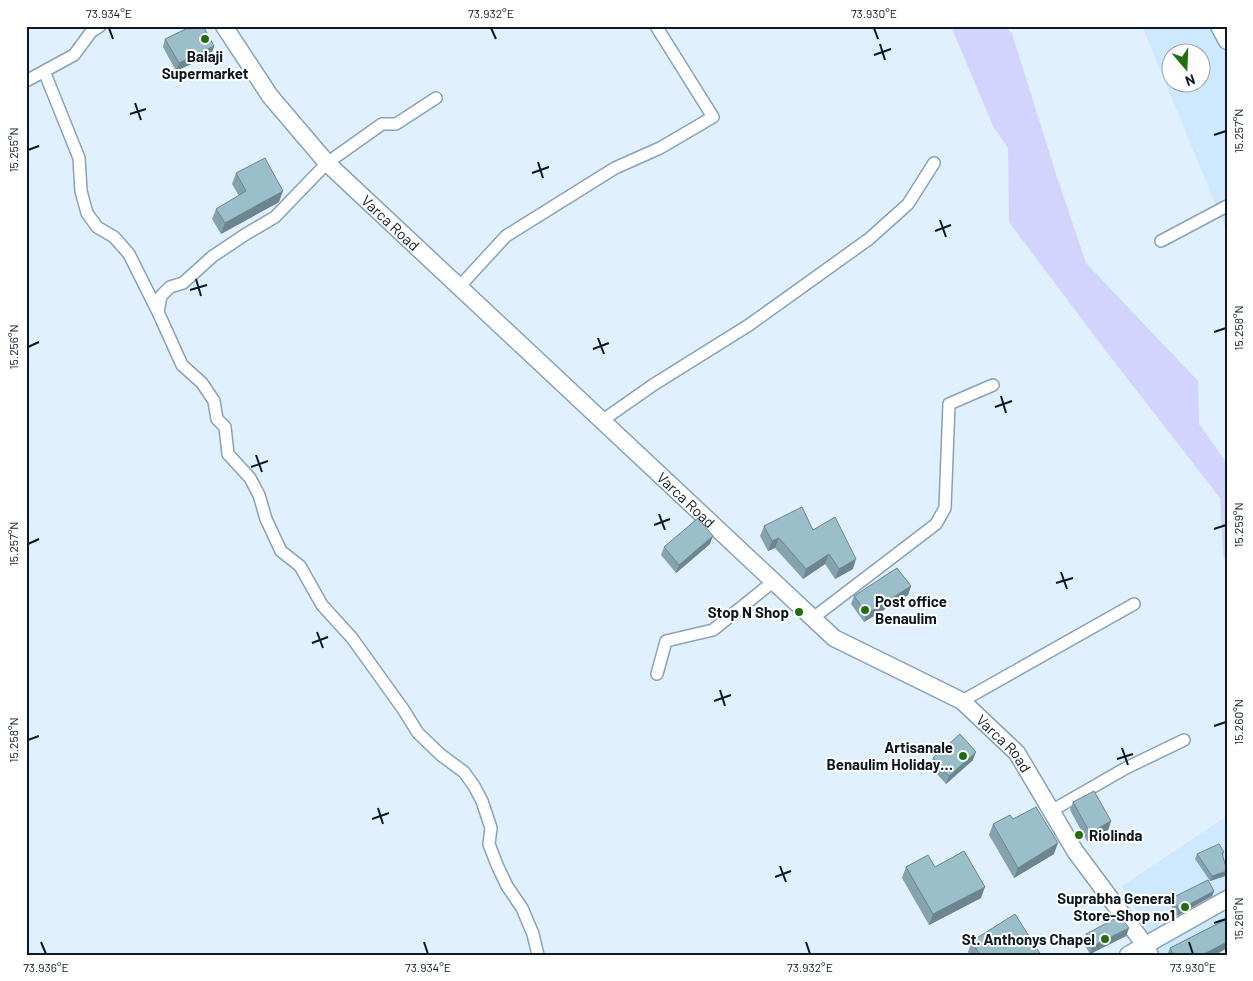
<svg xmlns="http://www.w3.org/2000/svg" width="1253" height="981" font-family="Barlow,sans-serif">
<rect width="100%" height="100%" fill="#e0f0fe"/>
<path fill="#cde8ff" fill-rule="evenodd" d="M1142,26H1227V232ZM1170,52H1200V82H1170Z
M1227,816V955H1161L1122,886Z"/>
<path fill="#d3d4fd" d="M951,26H1004L1012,33L1056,174L1086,263L1198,381L1199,424L1227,463V563L1223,555L1220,498L1109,355L1009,222L1008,148L993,126Z"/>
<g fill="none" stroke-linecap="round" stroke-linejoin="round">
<defs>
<path id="street" d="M44,71L79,158L81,191L87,213L97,227L114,237L129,254L158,312
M26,81L74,55L91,32L100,26
M436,98L396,124H382L327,163L275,217L246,234L213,256L183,283L170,287L161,296L158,312L182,365L202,383L214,401L217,419L225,427L228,454L250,478L259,495L266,519L281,551L300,566L322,605L352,638L403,709L418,733L441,755L464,772L474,786L482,801L491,828L489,844L497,865L507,886L522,908L533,934L538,955
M1161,241L1227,206
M460,286L506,236L615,168L660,148L713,117L656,26
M603,420L653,385L749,325L869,239L908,204L934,163
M813,618L936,524L945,508L949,404L993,385
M657,674L666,641L713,630L774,581
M962,701L1134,604
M1051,811L1126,768L1184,740"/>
<g id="secondary">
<path id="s1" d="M224,26L270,96L327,163L834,638L962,701L1017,753L1075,851L1145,945L1150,955"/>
<path d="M1219,26L1227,41"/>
<path d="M1128,955L1227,899"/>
</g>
</defs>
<use href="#street" stroke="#88a2b7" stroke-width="14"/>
<use href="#secondary" stroke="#88a2b7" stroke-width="19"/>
<use href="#street" stroke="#fff" stroke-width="11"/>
<use href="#secondary" stroke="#fff" stroke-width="16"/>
</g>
<path fill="#85a3af" d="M165,39L214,46L211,55L176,71L163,47Z
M236,173L279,202L221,234L212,219L216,209L239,196L232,184Z
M764,526L813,530L853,569L835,579L825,564L803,579L775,548L768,551L760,536Z
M710,544L676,573L661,555L664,547Z
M911,586L908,595L864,622L851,604L854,596Z
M933,758L973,760L946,784L930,766Z
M1073,802L1111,821L1108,830L1087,841L1070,810Z
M1013,819L1054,854L1014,878L989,835L993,824Z
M1224,852L1223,856L1227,869L1225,876L1210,881L1195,859L1197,854Z
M906,867H935L981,898L929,925L902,878Z
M1214,891L1212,896L1177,916L1170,904L1172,898Z
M1227,919V948L1215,955H1167L1170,948Z
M1129,928L1126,936L1090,954L1083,942L1086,934Z
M972,941L1041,955H970L968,952Z"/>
<path fill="#6c858e" d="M214,46L211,55L176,71L179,63Z
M283,191L279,202L221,234L225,223Z
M713,536L710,544L676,573L679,565Z
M779,538L775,548L768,551L772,541Z
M829,554L825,564L803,579L806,569Z
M856,559L853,569L835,579L839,569Z
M911,586L908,595L864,622L867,614Z
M976,752L973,760L946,784L949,776Z
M1111,821L1108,830L1087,841L1090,833Z
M1058,843L1054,854L1014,878L1018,868Z
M1227,871L1225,876L1210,881L1212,876Z
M985,887L981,898L929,925L933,914Z
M1214,891L1212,896L1177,916L1179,910Z
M1129,928L1126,936L1090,954L1093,946Z
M1227,942V948L1215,955H1202Z"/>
<path fill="#9bbecb" stroke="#6c858e" d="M192,26H203L214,46L179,63L165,39Z
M265,158L283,191L225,223L216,209L246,191L236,173Z
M802,507L813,530L835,517L856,559L839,569L829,554L806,569L779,538L772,541L764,526Z
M698,518L713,536L679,565L664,547Z
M897,568L911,586L867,614L854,596Z
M960,734L976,752L949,776L933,758Z
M1094,791L1111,821L1090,833L1073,802Z
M1036,807L1058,843L1018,868L993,824L1010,815L1013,819Z
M1219,844L1224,852L1222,853L1227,871L1212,876L1197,854Z
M964,851L985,887L933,914L906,867L928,855L935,867Z
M1208,880L1214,891L1179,910L1172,898Z
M1015,914L1041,955H980L972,941Z
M1120,916L1129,928L1093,946L1086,934Z
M1227,919V942L1202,955H1173L1170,948Z"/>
<path fill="none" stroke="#0e1820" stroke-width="2" d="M109,28L113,39M491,28L496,39M874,28L878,39M880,44L885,60M874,55L891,49M135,103L141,120M130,114L146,109M1214,135L1226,131M28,150L39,146M538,162L543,178M532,173L549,167M940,220L946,237M935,231L951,225M196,279L201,296M190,290L207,285M1214,332L1226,328M598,338L604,354M28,347L39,342M593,349L609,343M1001,396L1006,413M995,407L1012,401M256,455L262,472M251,467L268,461M659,514L665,530M654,525L670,519M1214,529L1226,525M28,544L39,539M1061,572L1067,589M1056,583L1073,578M317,632L323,648M312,643L328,637M720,690L725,706M714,701L731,695M1214,726L1226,722M28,740L39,736M1122,748L1128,765M1117,759L1133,754M378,808L383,824M372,819L389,813M780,866L786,882M775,877L791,871M1214,923L1226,919M41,942L46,954M424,942L428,954M806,942L810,954M1189,942L1193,954"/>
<g fill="#236d0e" stroke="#fff" stroke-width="2">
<circle cx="205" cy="39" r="5"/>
<circle cx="865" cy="610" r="5"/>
<circle cx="799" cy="612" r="5"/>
<circle cx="963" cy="756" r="5"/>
<circle cx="1079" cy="835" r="5"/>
<circle cx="1185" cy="907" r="5"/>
<circle cx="1105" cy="939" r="5"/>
</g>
<g text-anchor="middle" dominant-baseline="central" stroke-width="4" stroke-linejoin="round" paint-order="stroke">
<g font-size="15" font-weight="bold" fill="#0e1820" stroke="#fff" text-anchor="end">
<text x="205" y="56" text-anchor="middle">Balaji<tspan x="205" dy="17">Supermarket</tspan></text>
<text x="875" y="601" text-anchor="start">Post office<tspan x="875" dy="17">Benaulim</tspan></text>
<text x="789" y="612">Stop N Shop</text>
<text x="953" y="747">Artisanale<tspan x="953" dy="17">Benaulim Holiday…</tspan></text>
<text x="1089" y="835" text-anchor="start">Riolinda</text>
<text x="1175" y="898">Suprabha General<tspan x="1175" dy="17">Store-Shop no1</tspan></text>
<text x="1095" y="939">St. Anthonys Chapel</text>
</g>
<g font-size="15" fill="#0e1820" stroke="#fff">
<text stroke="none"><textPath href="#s1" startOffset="259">Varca Road</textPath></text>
<text stroke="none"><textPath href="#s1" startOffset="664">Varca Road</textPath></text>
<text stroke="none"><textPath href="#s1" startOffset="1069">Varca Road</textPath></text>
</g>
</g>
<rect width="1253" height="981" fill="none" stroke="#ffffff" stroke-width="55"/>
<g transform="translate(1186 68) rotate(161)"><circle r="24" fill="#ffffff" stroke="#9fa3a6"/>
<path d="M0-4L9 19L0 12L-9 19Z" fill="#236d0e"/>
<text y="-8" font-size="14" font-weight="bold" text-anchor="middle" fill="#0e1820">N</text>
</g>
<rect x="28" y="28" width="1198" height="926" fill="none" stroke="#0e1820" stroke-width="2"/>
<g font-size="12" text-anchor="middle" fill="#0e1820">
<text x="109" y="18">73.934°E</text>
<text x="491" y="18">73.932°E</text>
<text x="874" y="18">73.930°E</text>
<text transform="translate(1239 131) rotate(-90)" y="4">15.257°N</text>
<text transform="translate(14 150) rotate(-90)" y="4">15.255°N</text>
<text transform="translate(1239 328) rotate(-90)" y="4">15.258°N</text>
<text transform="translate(14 347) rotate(-90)" y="4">15.256°N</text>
<text transform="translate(1239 525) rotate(-90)" y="4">15.259°N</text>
<text transform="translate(14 544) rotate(-90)" y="4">15.257°N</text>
<text transform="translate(1239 722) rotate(-90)" y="4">15.260°N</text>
<text transform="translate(14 740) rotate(-90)" y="4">15.258°N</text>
<text transform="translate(1239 919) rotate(-90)" y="4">15.261°N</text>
<text x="46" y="972">73.936°E</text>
<text x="428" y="972">73.934°E</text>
<text x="810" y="972">73.932°E</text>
<text x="1193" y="972">73.930°E</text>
</g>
</svg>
